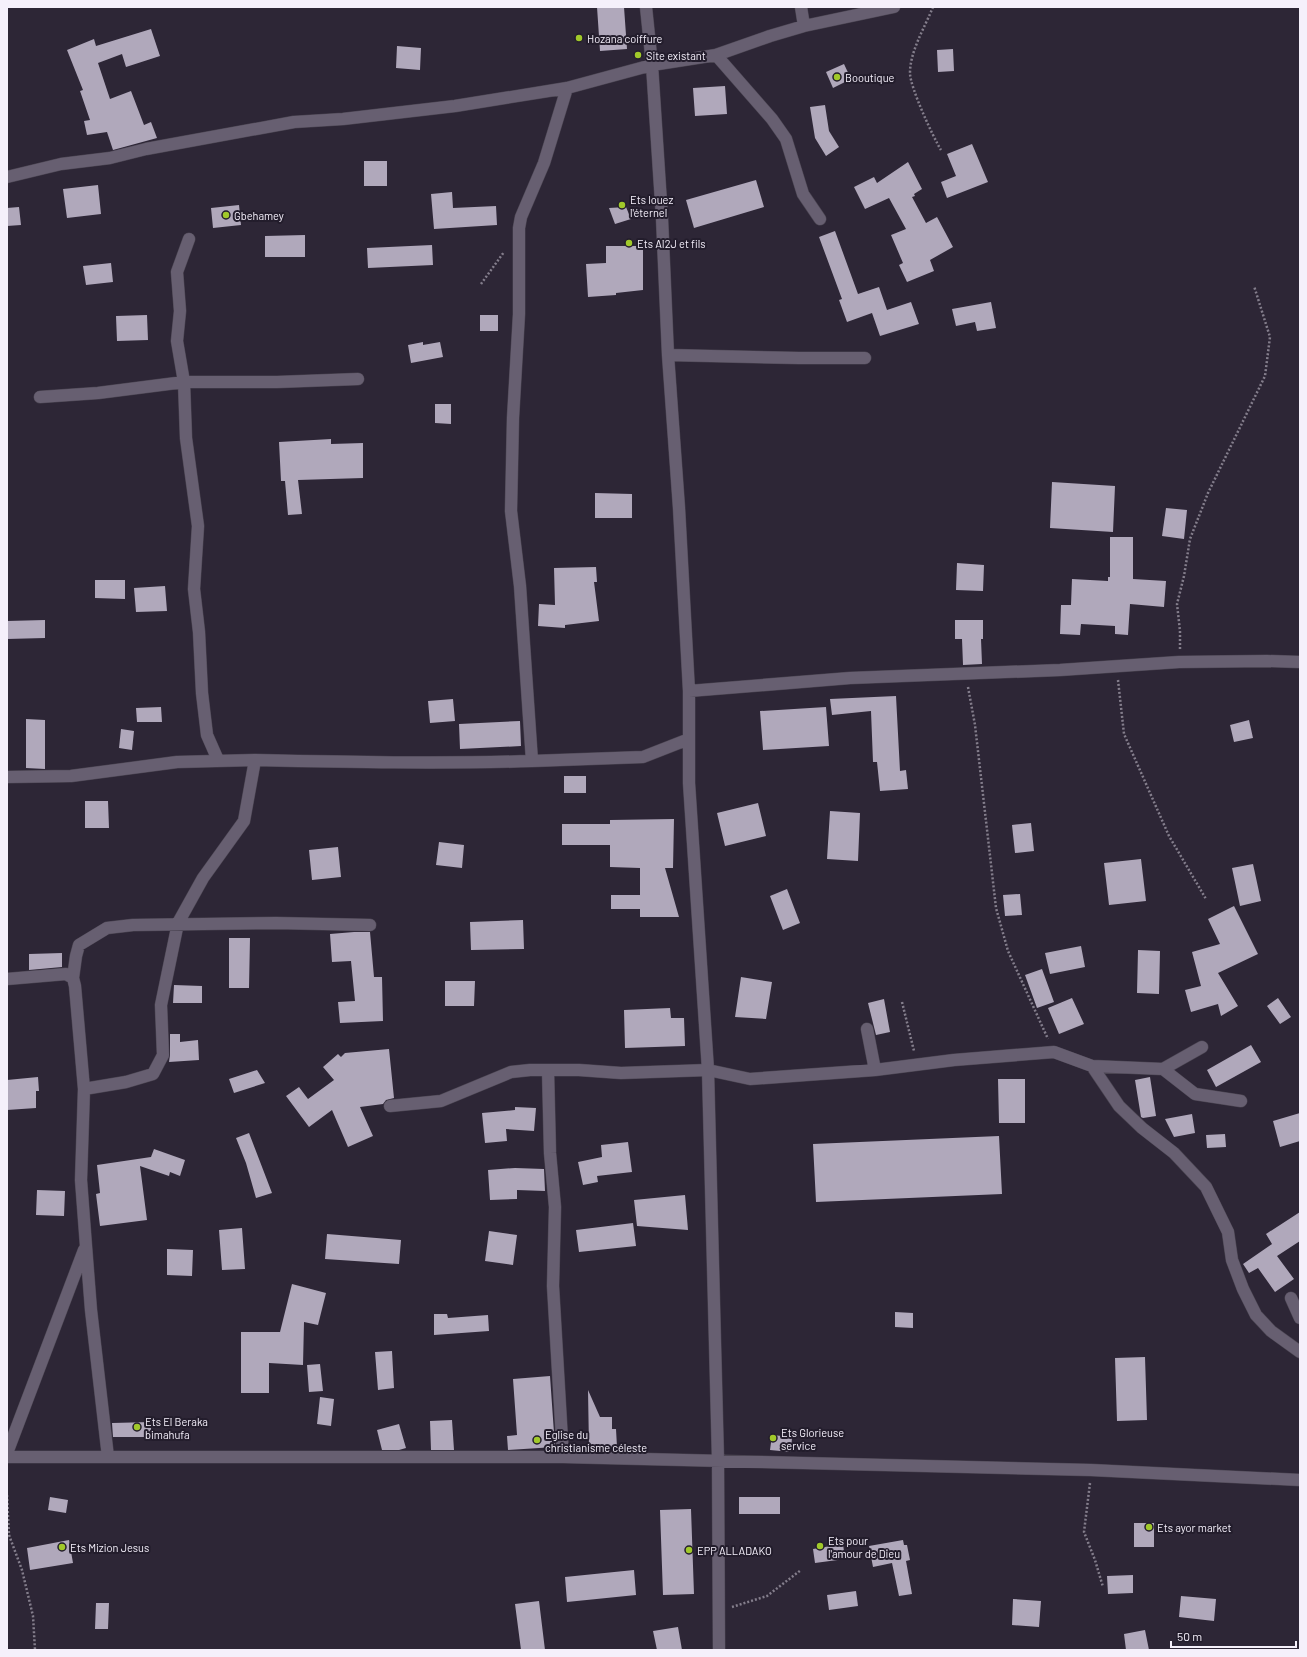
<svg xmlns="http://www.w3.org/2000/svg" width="1307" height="1657" font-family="Barlow,sans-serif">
<rect width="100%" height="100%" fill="#2d2636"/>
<path fill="#b0a8bb" d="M597,7H624L627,49L600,51Z
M151,29L160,56L126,67L122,54L98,63L110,99L131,91L144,125L151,122L157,138L113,150L107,132L87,135L84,121L90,120L80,91L83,90L67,50L94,39L96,46Z
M397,46L421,48L420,70L396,68Z
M953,49L954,71L938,72L937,50Z
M844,64L851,79L833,88L826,72Z
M725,86L727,114L695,116L693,88Z
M825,105L829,131L839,147L826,156L815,138L810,107Z
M972,144L988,182L947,198L941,182L956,176L947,154Z
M364,161H387V186H364Z
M908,162L922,189L914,194L915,196L912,197L926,223L937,217L953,247L930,260L934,271L907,282L899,265L903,263L891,235L906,229L889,198L865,209L854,187L874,177L877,183Z
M756,180L764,207L694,228L686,200Z
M98,185L101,214L67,218L63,189Z
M452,192L453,208L496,206L497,225L434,229L431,194Z
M239,205L241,225L213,228L211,208Z
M19,207L21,225L7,226V208Z
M626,207L631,219L615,224L609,208Z
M835,231L858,294L879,287L887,310L911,302L919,324L880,336L872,313L847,322L839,300L842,299L819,237Z
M305,235V257H265V236Z
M432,245L433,265L368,268L367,248Z
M606,246H643V290L616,293V295L588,297L586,264L606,263Z
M111,263L113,282L86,285L83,266Z
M991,302L996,328L977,331L975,322L956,326L952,309Z
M147,315L148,340L117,341L116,316Z
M480,315H498V331H480Z
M423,342V345L440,342L443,357L411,363L408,345Z
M435,404H451V424L435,423Z
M331,439V444L363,443V478L298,480L302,514L288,515L285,481H281L279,442Z
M1052,482L1115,486L1113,532L1050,528Z
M595,493L632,494V518H595Z
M1166,508L1187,510L1184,539L1162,536Z
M1110,537H1133V579L1166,581L1164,607L1130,604L1128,635L1115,634V626L1081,624L1080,635L1060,634L1061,605H1071L1072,579L1108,581V577H1110Z
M957,563L984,565L983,591L956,590Z
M596,567L597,582H594L599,621L565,625V628L538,626L539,604L555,605L554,568Z
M95,580H125V599L95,598Z
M165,586L167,611L136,612L134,588Z
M45,620V638L7,639V621Z
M955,620H983V639H981L982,664L963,665L962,639H955Z
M896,696L900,771L906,770L908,789L880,791L877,762H873L871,711L832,715L830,699Z
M453,699L455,721L430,723L428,701Z
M161,707L162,722H137L136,708Z
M826,707L829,746L763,750L760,711Z
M26,719L45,720V769L26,768Z
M1249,720L1253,738L1234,742L1230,725Z
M520,721L521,746L460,749L459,724Z
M121,729L134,731L132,750L119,748Z
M564,776H586V793H564Z
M85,801H108L109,828H85Z
M758,803L766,836L725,846L717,813Z
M830,811L860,813L858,861L827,859Z
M674,819L673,868H665L679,917H640V909H611V895H640V868L610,867V845H562V824H610V820Z
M1031,823L1034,851L1015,853L1012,825Z
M439,842L464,845L462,868L436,865Z
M338,847L341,877L312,880L309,850Z
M1141,859L1146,901L1109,905L1104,863Z
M1253,864L1261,901L1240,906L1232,868Z
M787,889L800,923L783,930L770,896Z
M1020,894L1022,915L1005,916L1003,895Z
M1234,906L1258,954L1218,973L1238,1006L1221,1016L1218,1004L1191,1012L1185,990L1201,986L1192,952L1220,944L1208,919Z
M523,920L524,949L471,950L470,922Z
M354,932H370L374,977H382L383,1021L340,1023L338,1002L355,1001L351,961L332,962L330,934Z
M229,938H250L249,988H229Z
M1081,946L1085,967L1050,974L1045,953Z
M1138,950L1160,951L1159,994L1137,993Z
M62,953V967L29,970V954Z
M1042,969L1054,1002L1037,1008L1025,975Z
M741,977L772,982L766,1019L735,1017Z
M445,981H475L474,1006H445Z
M174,985L202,986V1003H173Z
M1072,998L1084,1024L1059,1034L1048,1008Z
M1278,998L1291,1017L1280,1024L1267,1006Z
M884,999L890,1032L876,1035L868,1003Z
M670,1008L671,1018H684L685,1046L625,1048L624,1010Z
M170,1034H180V1042L198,1040L199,1060L169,1062L170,1055Z
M1251,1045L1261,1062L1216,1087L1207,1070Z
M389,1049L394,1098L386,1100L383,1104L360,1107L373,1136L348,1147L332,1110L309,1127L286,1096L299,1087L308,1099L334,1080L323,1067L338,1054L341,1057L345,1053Z
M257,1070L265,1083L234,1093L229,1079Z
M38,1077L39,1091H36V1108L7,1110V1080Z
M1150,1077L1156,1116L1143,1118L1141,1117L1135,1080Z
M998,1079H1025V1123H999Z
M515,1107L536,1108L534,1131L506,1129L507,1141L485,1143L482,1113L515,1110Z
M1300,1113V1141L1280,1147L1273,1121Z
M1192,1114L1195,1133L1174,1137L1165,1119Z
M249,1133L272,1193L256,1198L246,1163L236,1138Z
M1225,1134L1226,1147L1207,1148L1206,1135Z
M999,1136L1002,1194L816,1202L813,1144Z
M628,1142L632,1172L597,1176L598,1182L583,1185L578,1162L602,1157L601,1145Z
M154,1149L185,1160L180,1176L170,1172L169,1176L140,1166L147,1220L100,1226L96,1194L100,1193L97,1165L151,1157Z
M515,1168L544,1169L545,1191L517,1190V1199L490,1200L488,1170Z
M37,1190L65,1191L64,1216L36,1215Z
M685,1195L688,1230L637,1226L634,1200Z
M1300,1212V1241L1277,1256L1294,1279L1275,1292L1258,1268L1249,1273L1243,1264L1272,1244L1266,1234Z
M633,1223L636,1246L579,1252L576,1230Z
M242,1228L245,1269L222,1270L219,1230Z
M489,1231L517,1235L513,1265L485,1261Z
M327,1234L401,1240L399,1264L325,1259Z
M167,1249L193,1250L192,1276L167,1275Z
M292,1284L326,1293L318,1325L304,1322L303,1365L269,1363V1393H241V1332H280Z
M895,1312L913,1313V1328L895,1327Z
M434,1314H447L448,1318L488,1315L489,1331L434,1335Z
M392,1351L394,1388L378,1390L375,1352Z
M1145,1357L1147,1420L1117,1421L1115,1358Z
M320,1364L323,1391L309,1392L307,1365Z
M550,1376L555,1447L508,1450L507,1436L517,1435L513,1379Z
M588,1390L600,1417H612V1429H616L617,1447L589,1448Z
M320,1397L334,1399L331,1426L317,1424Z
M452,1420L454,1450H431L430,1421Z
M151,1422V1437H113L112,1423Z
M399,1424L406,1448L399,1450H382L377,1430Z
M772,1435L792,1437L791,1452L770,1450Z
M50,1497L68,1500L66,1513L48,1510Z
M739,1497H780V1514H739Z
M691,1509L694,1594L663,1595L660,1510Z
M1134,1523H1154V1547H1134Z
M69,1540L73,1563L30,1570L27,1548Z
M903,1540L904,1545H907L910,1560L906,1561L912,1594L899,1596L892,1563L873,1567L869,1546Z
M843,1544L845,1559L815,1563L813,1549Z
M634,1570L636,1595L567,1602L565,1577Z
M1133,1575V1593L1108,1594L1107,1576Z
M856,1591L858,1606L829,1610L827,1595Z
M1181,1596L1216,1599L1214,1621L1179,1617Z
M1013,1599L1041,1601L1039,1627L1012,1625Z
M539,1601L545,1650H521L515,1604Z
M96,1603H109L108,1629H95Z
M678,1627L682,1650H657L653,1631Z
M1145,1630L1149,1650H1126L1124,1634Z"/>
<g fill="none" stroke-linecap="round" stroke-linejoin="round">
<defs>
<path id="street" d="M646,7L652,65L662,218L668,355L679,508L689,691V783L708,1070L718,1460L719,1650
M801,7L804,26
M716,55L772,119L786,139L803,194L820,219
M7,177L61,164L110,158L146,149L294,122L343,119L455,106L567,88L652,65L716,55L770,36L804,26L894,7
M189,239L177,272L180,311L177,341L184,382H277L358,379
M668,355L799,358H865
M40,397L98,393L184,382L186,438L198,526L194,589L199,632L202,693L207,735L218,760
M689,691L850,678L1060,670L1179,662L1267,661L1300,662
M532,761L643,757L689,739
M7,777L71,776L177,762L255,760
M73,978L76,956L79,945L107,928L133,925L276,923L370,925
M7,979L66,974L73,978L75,986L84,1089L81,1180L86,1246L91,1310L108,1457
M867,1029L875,1070
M1092,1066L1163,1069L1202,1047
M1163,1069L1195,1094L1241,1101
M548,1070L550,1153L555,1207L553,1286L563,1457
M84,1089L126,1082L153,1074L163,1055L161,1005L178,923L203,878L244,821L255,760C347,762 440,764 532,761L520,586L511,511L513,418L519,314V228L521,217L544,163L567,88
M390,1106L441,1101L511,1072L530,1070H579L621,1073L708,1070L750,1079L875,1070L954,1060L1054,1052L1092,1066L1119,1106L1142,1128L1174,1153L1206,1187L1228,1232L1232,1260L1243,1289L1256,1315L1271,1331L1300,1352
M1291,1298L1300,1318
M7,1453L84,1250
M7,1457H563L1091,1470L1300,1480"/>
</defs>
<use href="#street" stroke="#4b4552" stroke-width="13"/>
<path stroke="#847e8c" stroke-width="2.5" stroke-dasharray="2 2" stroke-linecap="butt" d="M933,7C925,27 910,51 910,73C910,87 933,137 941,150
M481,284L504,252
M1180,649V631L1177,604L1184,576L1190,539L1208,493L1265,376L1270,337L1254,286
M1118,680L1124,734L1169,836L1206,899
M968,687L975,725L996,908L1008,951L1048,1039
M902,1002L914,1051
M1090,1483L1084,1532L1095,1560L1103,1587
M7,1495L9,1535L22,1570L33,1616L35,1650
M732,1607L767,1596L801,1570"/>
<use href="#street" stroke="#675f71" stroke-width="12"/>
</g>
<g fill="#a1c92a" stroke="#231d2c" stroke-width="1.5">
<circle cx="579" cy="38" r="4"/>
<circle cx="638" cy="55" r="4"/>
<circle cx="837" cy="77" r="4"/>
<circle cx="622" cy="205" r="4"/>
<circle cx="226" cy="215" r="4"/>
<circle cx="629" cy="243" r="4"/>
<circle cx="137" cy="1427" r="4"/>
<circle cx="773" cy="1438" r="4"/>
<circle cx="537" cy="1440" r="4"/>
<circle cx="1149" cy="1527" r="4"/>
<circle cx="820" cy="1546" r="4"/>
<circle cx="62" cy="1547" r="4"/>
<circle cx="689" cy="1550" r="4"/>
</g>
<g text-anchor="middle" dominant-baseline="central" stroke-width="4" stroke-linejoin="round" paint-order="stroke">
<g font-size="11" fill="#f5f0fb" stroke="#231d2c" text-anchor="start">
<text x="587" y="38">Hozana coiffure</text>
<text x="646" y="55">Site existant</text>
<text x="845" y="77">Booutique</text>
<text x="630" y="199">Ets louez<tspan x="630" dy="13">l'éternel</tspan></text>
<text x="234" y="215">Gbehamey</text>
<text x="637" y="243">Ets AI2J et fils</text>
<text x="145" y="1421">Ets El Beraka<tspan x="145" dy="13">bimahufa</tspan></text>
<text x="781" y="1432">Ets Glorieuse<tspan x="781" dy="13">service</tspan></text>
<text x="545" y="1434">Eglise du<tspan x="545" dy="13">christianisme céleste</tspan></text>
<text x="1157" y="1527">Ets ayor market</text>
<text x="828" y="1540">Ets pour<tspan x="828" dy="13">l'amour de Dieu</tspan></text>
<text x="70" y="1547">Ets Mizion Jesus</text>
<text x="697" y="1550">EPP ALLADAKO</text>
</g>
</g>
<rect width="1307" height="1657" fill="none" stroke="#f5f0fb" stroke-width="16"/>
<path d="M1171 1641v6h125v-6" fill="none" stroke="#f5f0fb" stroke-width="2"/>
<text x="1177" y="1641" font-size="12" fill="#f5f0fb" stroke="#231d2c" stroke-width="3" paint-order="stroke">50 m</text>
</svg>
